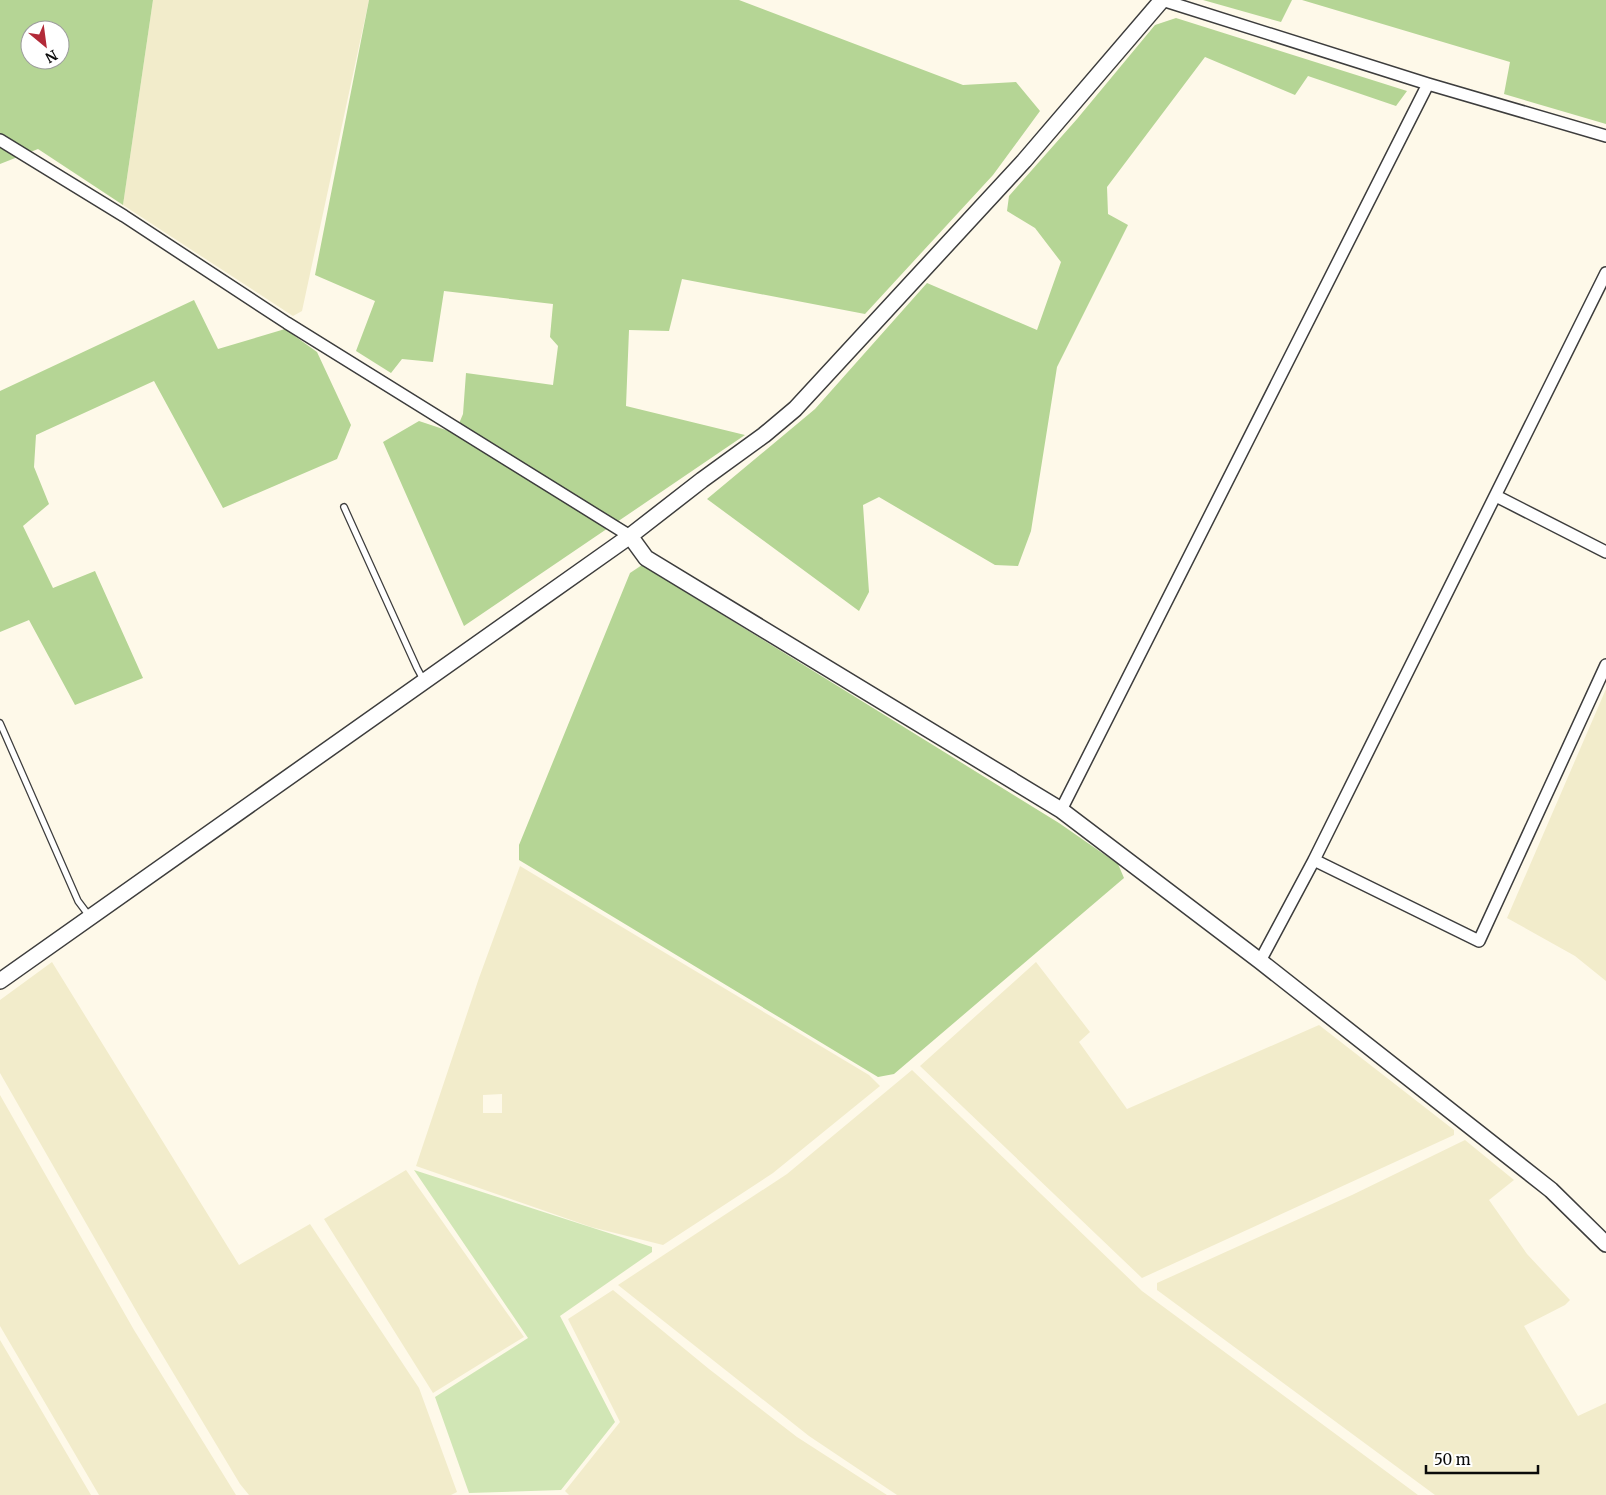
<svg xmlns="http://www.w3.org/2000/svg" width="1606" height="1495" font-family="Merriweather,serif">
<rect width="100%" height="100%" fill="#fef9e9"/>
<path fill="#f2eccb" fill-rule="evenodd" d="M153,0H369L302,311L293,316L123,205Z
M1606,689V981L1575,956L1507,918Z
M520,866L869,1075L880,1086L773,1173L663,1245L591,1227L416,1166L479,978ZM502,1094V1113H483V1095Z
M52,962L239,1265L310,1224L419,1388L457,1492L451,1495H249L240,1484L142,1321L0,1073V1000Z
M1036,962L1090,1032L1079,1042L1127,1109L1319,1025L1454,1130V1135L1142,1278L920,1066Z
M912,1070L1142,1291L1418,1495H897L809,1436L618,1285L787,1174Z
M0,1095L134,1330L236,1495H99L0,1326Z
M1465,1140L1514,1180L1489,1200L1527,1254L1570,1300L1565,1305L1524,1326L1578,1416L1606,1403V1495H1435L1157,1290V1283L1352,1195Z
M406,1170L524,1337L433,1393L324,1219Z
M613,1290L709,1369L797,1437L887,1495H569L565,1491L620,1422L568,1319Z
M0,1340L91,1495H0Z"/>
<path fill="#d1e6b5" d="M414,1170L652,1247V1252L560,1316L615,1422L561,1490L469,1493L435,1397L528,1338Z"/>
<path fill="#b5d595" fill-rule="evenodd" d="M0,0H153L123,205L38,149L0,164ZM30,30H60V60H30Z
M369,0H739L963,85L1016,82L1040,111L993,175L865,314L682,279L669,331L629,330L626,406L745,435L464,626L383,442L419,421L455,433L463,414L466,373L553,385L558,346L550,337L553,304L444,291L433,362L402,359L391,373L356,351L375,301L315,275Z
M1203,0H1292L1281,22Z
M1302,0H1606V124L1504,94L1510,62Z
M1176,18L1407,91L1396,106L1308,76L1295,95L1205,57L1107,187L1108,214L1128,225L1057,367L1031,531L1018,566L995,565L879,497L863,505L869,592L859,611L707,499L815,409L927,283L1037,330L1061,262L1035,228L1007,211L1009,196L1077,119L1155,25Z
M194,300L218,349L285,329L317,352L351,425L337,459L223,508L154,381L36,435L34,467L49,504L23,526L53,588L95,571L143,678L75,705L29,620L0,632V391Z
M642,565L1059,823L1118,864L1124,878L894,1074L878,1077L519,860V845L630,573Z"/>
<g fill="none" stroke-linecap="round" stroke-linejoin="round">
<defs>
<path id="service" d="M344,507L417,668L424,681
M0,723L78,901L90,917"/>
<path id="minor" d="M1162,0L1428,84L1606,136
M0,140L124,216L287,323L630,536
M1496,496L1606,552
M1061,810L1428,84
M1314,860L1479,941L1606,665
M1260,961L1314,860L1606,273"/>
<path id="tertiary" d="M630,536L646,558L1061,810L1260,961L1551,1190L1606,1244
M0,981L630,536L702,480L764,435L795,409L1024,161L1162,0"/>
</defs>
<use href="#service" stroke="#3d3d3d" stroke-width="8"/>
<use href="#minor" stroke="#3d3d3d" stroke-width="14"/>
<use href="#tertiary" stroke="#3d3d3d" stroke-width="18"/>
<use href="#service" stroke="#fff" stroke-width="5.5"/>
<use href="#minor" stroke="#fff" stroke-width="11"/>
<use href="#tertiary" stroke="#fff" stroke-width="15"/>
</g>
<g transform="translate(45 45) rotate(151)"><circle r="24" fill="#ffffff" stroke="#9d9d9d"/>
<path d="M0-4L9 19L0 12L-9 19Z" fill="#b22a38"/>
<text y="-8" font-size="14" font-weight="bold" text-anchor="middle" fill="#0a0a0a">N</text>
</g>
<path d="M1426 1465v8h112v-8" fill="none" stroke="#0a0a0a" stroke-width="2.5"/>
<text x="1434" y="1465" font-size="15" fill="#0a0a0a" stroke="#ffffff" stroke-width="4" paint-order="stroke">50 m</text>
</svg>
